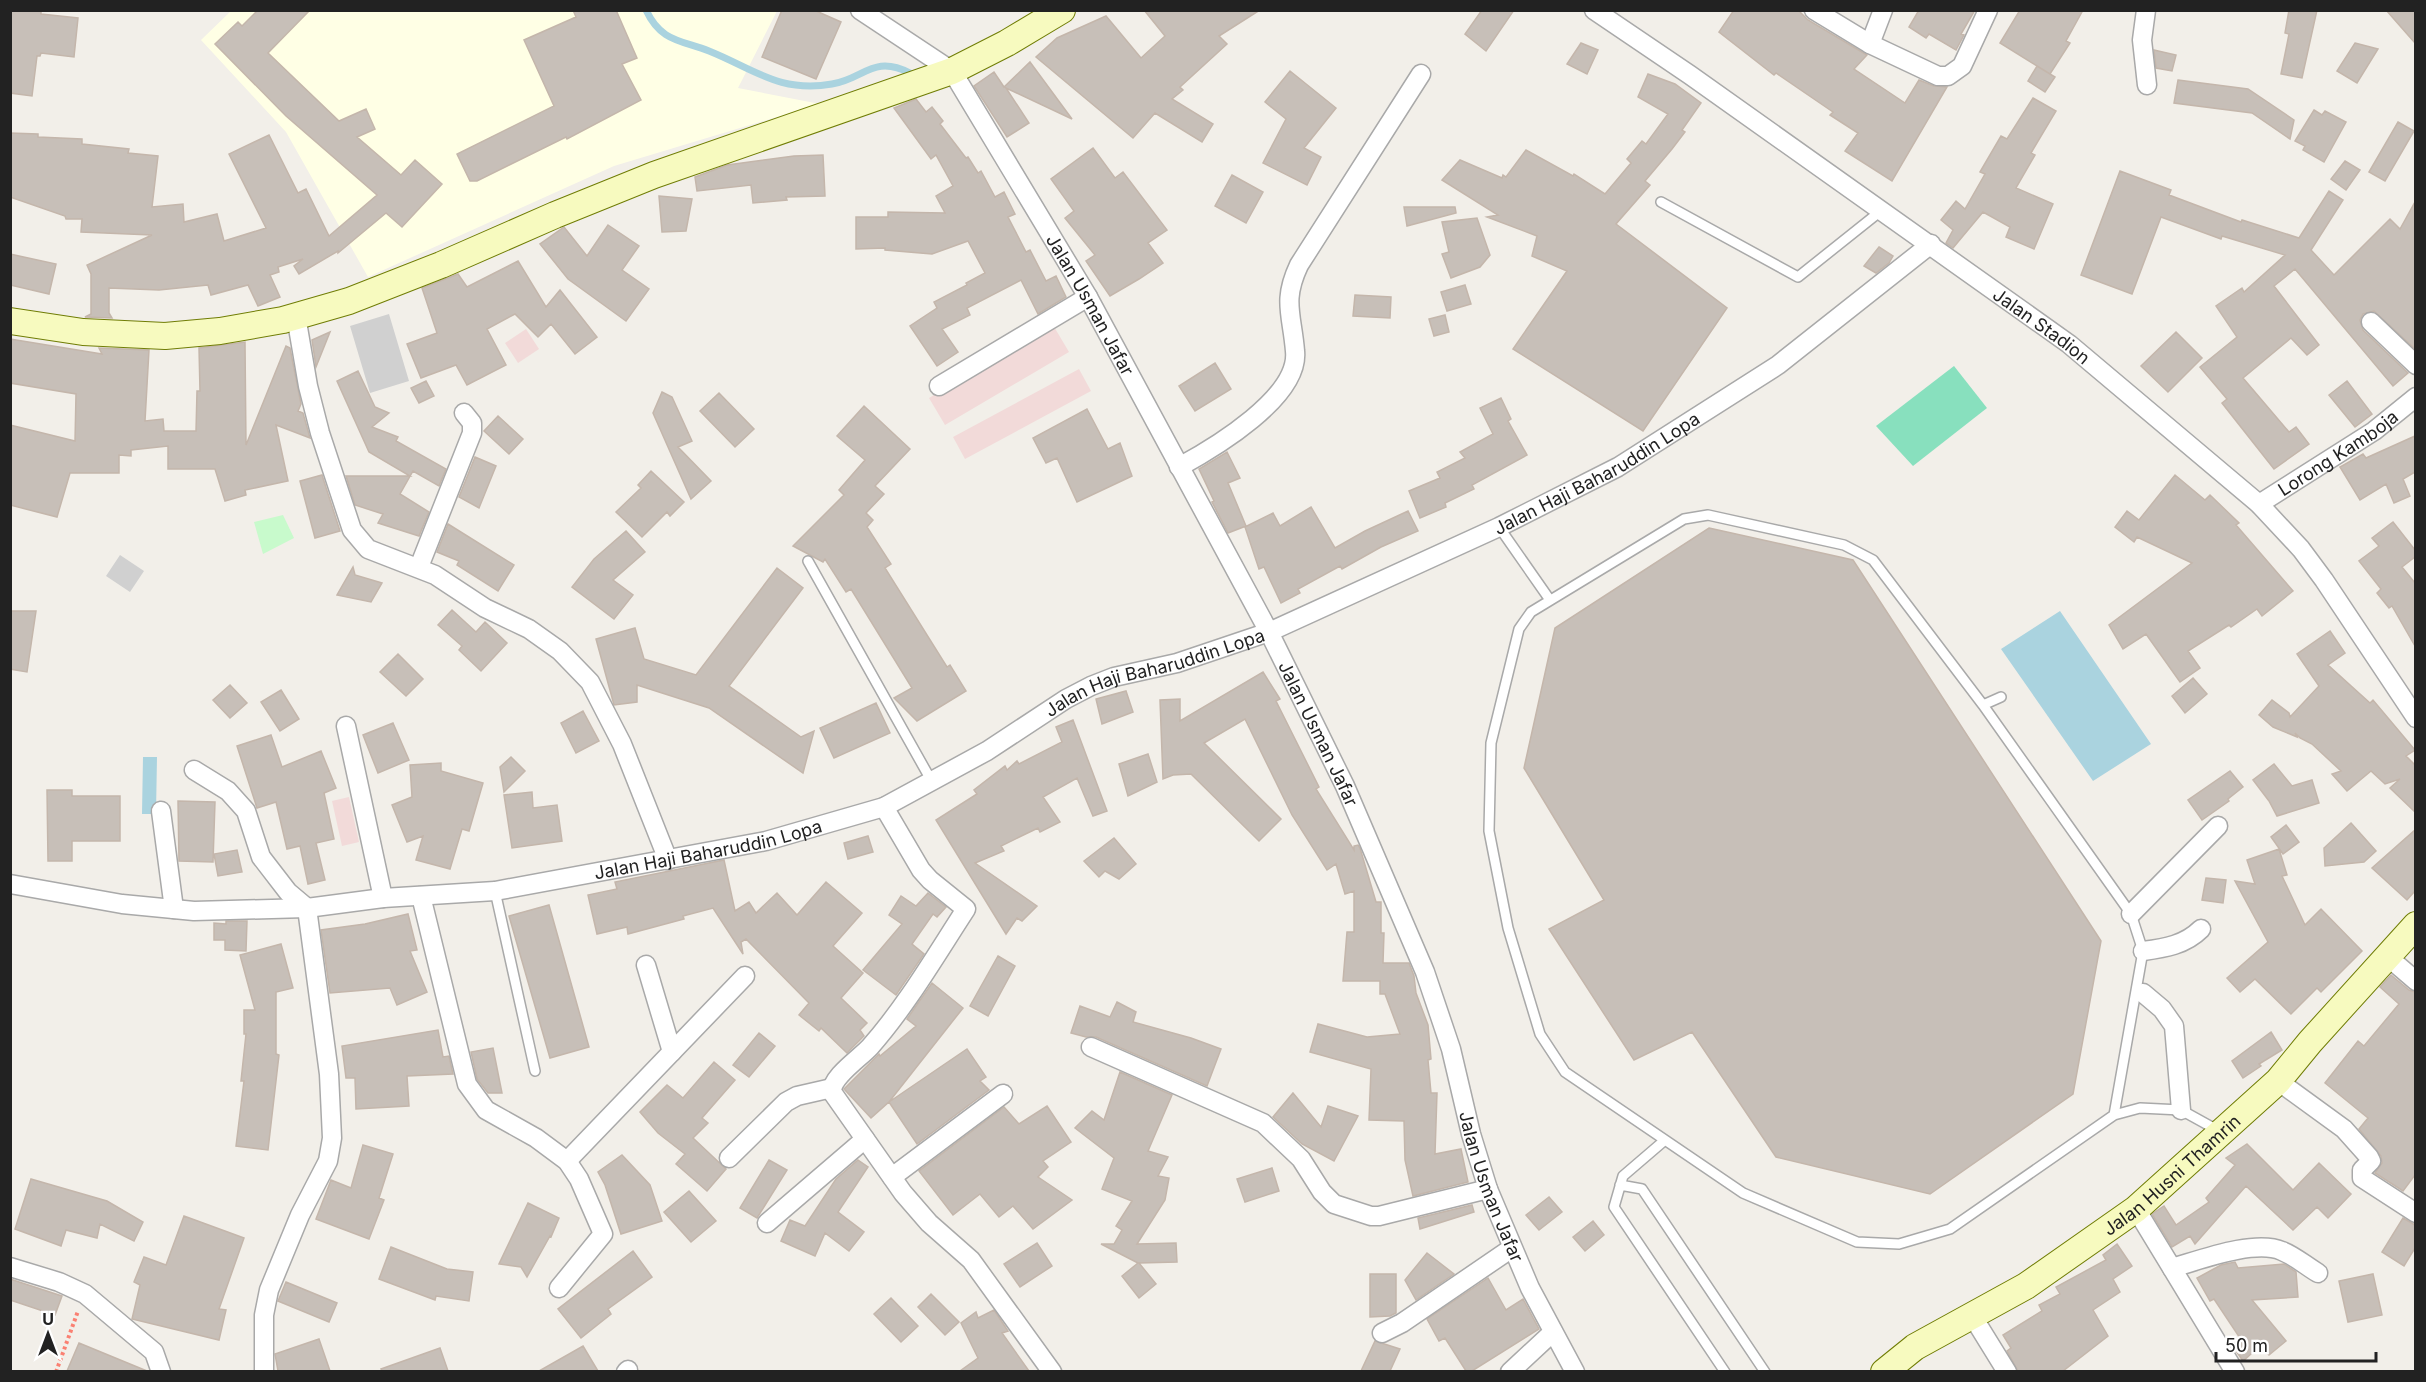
<svg xmlns="http://www.w3.org/2000/svg" width="2426" height="1382" font-family="Inter,sans-serif">
<rect width="100%" height="100%" fill="#f2efe9"/>
<path fill="#f2dad9" d="M1053,325L1069,352L945,425L929,398Z
M526,329L539,349L518,363L505,343Z
M1079,369L1091,391L965,459L953,437Z
M349,797L359,842L342,846L332,801Z"/>
<path fill="#ffffe5" d="M231,11H777L738,88L820,104L614,166L368,277L286,132L201,40Z"/>
<path fill="#d0d0d0" d="M389,314L409,381L370,393L350,326Z
M120,555L144,571L130,592L106,576Z"/>
<path fill="#c8facc" d="M283,515L294,538L263,554L254,522Z"/>
<path fill="#88e0be" d="M1954,366L1987,408L1913,466L1876,426Z"/>
<path fill="#aad3df" d="M2060,611L2151,744L2093,781L2001,649Z
M143,757H157L156,814H142Z"/>
<g fill="none" stroke-linecap="round" stroke-linejoin="round">
<path stroke="#aad3df" stroke-width="7" d="M646,10C661,42 681,40 709,51C754,69 779,93 832,84C864,79 873,54 910,73"/>
</g>
<path fill="#c7bfb8" stroke="#c4b6ab" stroke-width="1.5" d="M10,10H41V14L78,18L74,57L41,53L40,56H37L32,96L10,93Z
M258,10H310L268,53L339,121L366,109L375,129L357,137L401,175L415,160L442,184L402,227L386,213L338,253V251L299,274L294,266L303,259L278,267L279,272L270,275L280,297L258,306L248,285L211,295L208,285L159,290L109,288V313L112,318L85,317L91,314V274L87,265L152,235L81,232L82,219H66L65,216L10,197V133L38,134V137L82,139V144L129,149L128,153L158,156L152,207L183,204L184,222L217,214L224,241L266,228L229,154L269,135L298,193L306,189L329,236L377,195L286,116L215,44L238,22L242,26Z
M573,10H616L637,58L622,64L641,100L567,139L566,137L477,181H470L457,154L554,106L524,40L576,17Z
M782,10H814L841,22L816,79L762,57Z
M1144,10H1260L1219,36L1227,44L1180,87L1183,90L1172,99L1213,124L1202,142L1155,113L1133,138L1036,57L1057,38L1106,16L1141,58L1165,36Z
M1482,10H1514L1486,51L1465,34Z
M1734,10H1798L1808,20L1867,55L1854,69L1905,103L1919,80L1934,86L1947,87L1892,181L1845,151L1858,133L1830,115L1833,112L1776,73L1774,75L1719,32Z
M1919,10H1975L1961,34L1964,35L1956,50L1929,34L1926,38L1909,27Z
M2020,10H2083L2066,41L2070,43L2050,74L2000,43Z
M2289,10H2317L2302,78L2281,74L2289,34L2285,33Z
M2386,10H2415V43Z
M1581,43L1598,50L1587,74L1567,64Z
M2355,43L2378,49L2357,83L2337,71Z
M2154,50L2176,55L2172,71L2156,68Z
M1030,62L1072,119L1006,88L1029,123L1007,137L974,86L994,72L1004,87Z
M2037,66L2055,77L2045,92L2028,81Z
M1290,71L1336,108L1304,148L1321,157L1307,185L1263,163L1286,119L1265,102Z
M1648,74L1675,84L1701,103L1682,130L1685,132L1672,149L1645,181L1650,185L1616,224L1727,308L1643,431L1513,349L1567,271L1532,256L1537,236L1487,217L1498,215L1442,180L1460,160L1502,178L1503,175L1506,177L1526,150L1573,176L1574,174L1605,194L1631,163L1627,159L1642,141L1646,144L1668,114L1638,97Z
M2178,80L2248,89L2294,120L2290,139L2252,113L2174,103Z
M2033,98L2056,111L2031,153L2035,155L2016,188L2053,204L2034,249L2006,237L2010,227L1983,212L1953,248L1946,243L1953,230L1941,220L1956,201L1965,209L1985,174L1980,172L2001,136L2007,139Z
M916,99L926,112L932,107L943,121L940,124L966,158L968,157L978,173L981,171L995,197L1004,192L1015,214L1008,217L1026,252L1030,250L1046,281L1056,276L1066,297L1038,314L1021,280L967,308L970,315L942,329L958,352L937,366L910,326L937,308L934,302L967,285L966,283L985,273L968,241L932,254L885,250V248L856,249V217H888V212L945,213L936,196L953,186L936,155L931,159L894,108Z
M2314,110L2322,115L2325,111L2346,122L2324,162L2303,150L2305,146L2295,141Z
M2398,122L2414,131L2385,181L2369,172Z
M1093,148L1115,178L1123,172L1167,230L1148,243L1163,263L1139,279L1110,296L1086,261L1095,255L1065,218L1074,211L1051,179Z
M823,155L825,196L786,197L787,200L753,203L751,185L697,191L695,177L727,165L794,156Z
M2345,161L2360,170L2346,190L2331,179Z
M2120,171L2171,190L2169,195L2241,222L2242,220L2299,238L2329,191L2343,200L2311,250L2334,275L2390,219L2400,229L2415,202V349L2374,311L2363,314L2360,320L2363,330L2408,373L2393,386L2295,269L2274,286L2319,345L2307,355L2291,338L2243,378L2289,432L2296,427L2309,444L2274,469L2222,403L2227,399L2200,367L2237,337L2216,306L2242,288L2244,292L2285,255L2222,236L2221,239L2161,217L2132,294L2081,275Z
M1232,175L1263,192L1246,223L1215,206Z
M659,196L692,199L686,231L662,232Z
M1404,207H1455L1456,213L1407,226Z
M1477,218L1490,255L1480,267L1451,278L1442,254L1449,252L1442,222Z
M608,225L639,246L622,270L649,289L626,321L568,279L540,244L564,227L587,256Z
M1879,247L1893,256L1889,263L1876,273L1864,266Z
M10,254L56,264L49,294L10,285Z
M518,261L546,307L560,290L597,337L575,354L551,324L538,337L515,314L487,329L506,365L467,385L456,365L421,378L407,344L437,333L422,288L458,274L467,287Z
M1465,285L1471,304L1447,311L1441,292Z
M1355,295L1391,297L1390,318L1353,316Z
M1445,315L1449,332L1434,336L1429,319Z
M330,332L316,367L312,340Z
M2176,332L2202,358L2168,392L2141,366Z
M10,339L102,354L99,348L149,350L145,421L163,419L164,431H196L197,391H200L199,348L245,342L246,445L286,346L290,348L301,404L298,411L303,413L310,438L276,425L288,481L245,490L246,495L225,501L215,469H168V446L131,450V456L119,455V473H70L57,517L10,505V425L75,441L76,394L10,383Z
M1215,363L1231,389L1195,411L1179,386Z
M358,371L375,407L389,413L372,427L398,437L396,441L446,469L439,486L413,471L400,494L429,512L419,536L378,523L383,514L355,505L346,476H410L369,452L337,381Z
M426,381L434,396L419,403L411,388Z
M2347,381L2372,414L2355,427L2329,395Z
M662,392L672,397L692,441L678,447L711,481L691,499L653,413Z
M719,393L754,429L735,447L700,411Z
M1501,398L1511,419L1508,421L1527,455L1472,485L1474,489L1445,503L1446,507L1420,518L1409,491L1440,478L1437,472L1465,458L1460,452L1493,434L1480,408Z
M864,406L910,449L875,486L884,494L866,513L873,520L867,527L891,564L885,568L947,667L950,665L966,691L917,721L894,698L912,688L851,589L846,592L825,559L823,562L793,546L844,495L839,490L865,460L837,436Z
M1087,409L1108,449L1120,443L1132,476L1077,502L1057,458L1046,463L1033,438Z
M498,416L523,439L509,454L484,431Z
M2415,436V472L2403,479L2410,496L2394,503L2386,484L2360,500L2340,467L2363,454L2366,458Z
M1227,452L1240,478L1228,483L1246,526L1228,533L1212,502L1214,501L1199,469Z
M475,457L496,466L479,508L459,497Z
M651,471L684,502L670,516L667,512L642,537L616,512L641,488L638,485Z
M322,475L340,531L315,538L300,481Z
M2175,475L2205,500L2210,495L2239,523L2236,525L2293,591L2262,616L2257,609L2231,627L2229,625L2188,651L2200,668L2180,682L2146,634L2123,649L2109,625L2192,563L2137,537L2134,542L2115,527L2127,511L2139,520Z
M1311,507L1335,548L1365,531L1408,511L1418,531L1381,547L1342,569L1340,566L1298,589L1300,593L1281,603L1264,567L1259,569L1245,527L1273,513L1280,526Z
M2393,522L2415,550V557L2402,567L2415,583V646L2392,606L2389,608L2377,593L2381,589L2359,561L2379,546L2372,538Z
M448,524L514,565L498,591L457,565L459,561L437,552Z
M1709,528L1853,560L2101,941L2073,1094L1930,1194L1776,1157L1692,1032L1634,1060L1549,929L1604,900L1524,768L1555,628Z
M626,531L645,552L613,580L633,595L614,619L572,587L594,559Z
M353,567L355,575L382,583L371,602L337,595Z
M777,568L803,588L729,686L801,737L814,731L803,773L709,708L637,685V702L614,705L596,639L635,628L644,659L696,675Z
M452,610L476,632L485,622L507,643L481,671L459,650L462,646L438,625Z
M10,611H36L27,672L10,669Z
M2330,631L2345,653L2328,665L2370,703L2373,700L2415,750L2406,756L2415,765V812L2390,788L2400,779L2385,784L2371,771L2347,791L2332,774L2341,771L2312,744L2300,738L2295,733L2297,737L2273,727L2259,715L2272,700L2289,713L2290,717L2319,686L2297,654Z
M398,654L423,679L406,696L380,672Z
M1263,672L1280,699L1276,701L1319,787L1316,789L1354,850V846L1358,845L1360,848L1376,902H1381V933H1384L1383,963H1409L1414,976L1416,993L1428,1025L1431,1059L1428,1060L1431,1093H1437L1435,1154L1461,1149L1468,1182L1413,1196L1405,1160L1404,1121L1369,1120L1371,1069L1310,1052L1318,1024L1367,1037L1400,1034L1385,994H1380V981H1343L1347,932H1354V891L1345,894L1336,864L1327,870L1292,815L1245,719L1204,743L1281,819L1259,841L1191,774L1173,775L1163,779L1160,700L1180,699V721Z
M2193,678L2207,694L2185,713L2172,696Z
M230,685L247,703L230,718L213,700Z
M281,690L299,719L280,731L261,702Z
M1126,691L1133,712L1102,724L1096,699Z
M876,703L890,733L834,758L820,728Z
M583,711L599,741L576,753L561,723Z
M1073,720L1107,811L1093,816L1077,778L1043,797L1060,822L1040,832L1038,828L1001,846L1004,851L975,863L1037,906L1022,921L1017,918L1006,934L936,820L977,794L974,790L1005,766L1007,770L1017,761L1019,764L1062,742L1056,727Z
M393,723L409,760L378,773L363,735Z
M271,735L282,767L321,751L336,788L324,793L334,839L316,843L325,880L308,884L300,846L287,849L276,802L257,808L237,746Z
M1148,754L1157,782L1128,796L1119,764Z
M511,757L525,771L504,792L500,767Z
M441,763V771L483,783L469,831L462,829L450,869L416,860L423,836L407,842L392,805L412,797L410,765Z
M2274,764L2292,786L2312,780L2319,803L2277,816L2269,801L2253,780Z
M2230,771L2243,787L2228,799L2229,801L2202,820L2188,800Z
M47,790H72V796H120V841H72V861H48Z
M532,792L533,808L557,805L562,841L512,848L504,795Z
M178,801L215,802L213,862L179,861Z
M2351,823L2376,851L2364,862L2325,866L2324,848Z
M2286,825L2299,842L2283,854L2271,837Z
M2415,830V891L2407,900L2372,868Z
M868,836L873,852L848,859L844,843Z
M1114,838L1136,864L1119,879L1105,871L1099,877L1084,861Z
M2279,849L2287,875L2282,876L2305,925L2321,909L2362,951L2321,992L2317,988L2291,1014L2255,979L2240,992L2227,978L2268,942L2235,881L2255,884L2247,860Z
M237,850L242,872L218,876L214,854Z
M724,860L735,911L749,902L756,913L777,893L797,915L826,882L862,913L833,946L863,973L841,998L867,1023L860,1030L864,1036L847,1053L821,1028L819,1031L799,1015L809,1003L746,939L741,942L743,954L713,908L683,916L684,919L628,934L627,927L597,934L588,895L617,889L615,882Z
M2206,878L2226,880L2223,903L2202,900Z
M928,893L946,907L937,917L933,914L912,944L924,954L896,995L863,970L902,924L889,915L901,896L916,906Z
M549,905L589,1047L550,1058L509,916Z
M408,914L417,950L410,951L427,992L397,1005L390,988L330,993L321,930L365,924Z
M226,921H247L246,951L225,950V940H214V923L226,924Z
M281,944L293,988L276,992V1054L279,1055L268,1150L236,1146L244,1081H241L246,1034H244V1010H255L240,955Z
M998,956L1015,966L988,1016L970,1006Z
M2391,975L2409,990L2415,992V1175L2403,1191L2375,1173L2382,1163L2381,1156L2359,1129L2368,1118L2325,1083L2358,1041L2364,1046L2399,1004L2380,987Z
M932,983L963,1008L889,1102L967,1049L986,1077L980,1081L989,1090L917,1144L889,1102L871,1118L844,1089L879,1054L880,1056L916,1026L907,1019Z
M1117,1002L1136,1012L1133,1022L1191,1038L1221,1049L1207,1086L1096,1037H1086L1071,1033L1080,1006L1110,1017Z
M438,1030L443,1057L449,1056L453,1074L407,1076L409,1106L356,1109L355,1078H346L342,1046Z
M2271,1032L2282,1050L2259,1064L2261,1066L2243,1078L2232,1061Z
M759,1033L775,1046L749,1077L733,1065Z
M493,1048L502,1093H488L477,1079L471,1052Z
M714,1062L735,1080L702,1118L708,1123L693,1138L726,1169L707,1191L676,1164L685,1154L658,1133L640,1112L667,1085L683,1098Z
M1120,1072L1172,1095L1148,1151L1168,1157L1158,1176L1169,1178L1165,1200L1137,1244L1176,1243L1177,1262L1139,1263L1156,1284L1139,1298L1122,1276L1138,1263L1101,1244H1114L1122,1230L1116,1226L1132,1201L1102,1189L1114,1158L1075,1128L1092,1111L1104,1120Z
M1293,1093L1321,1127L1328,1106L1358,1116L1334,1161L1302,1144L1273,1117Z
M1047,1106L1071,1142L1043,1161L1048,1167L1038,1177L1072,1200L1033,1229L1013,1206L999,1217L980,1194L953,1215L919,1171L1004,1107L1019,1124Z
M2247,1144L2293,1190L2319,1163L2351,1194L2328,1218L2317,1207L2293,1230L2246,1186L2195,1244L2190,1236L2172,1247L2152,1214L2164,1206L2176,1225L2209,1202L2206,1198L2235,1165L2226,1158Z
M363,1145L393,1154L379,1198L384,1200L369,1239L316,1219L331,1180L351,1188Z
M622,1155L650,1185L662,1221L621,1234L605,1185L598,1172Z
M769,1160L787,1170L757,1218L740,1208Z
M858,1160L868,1167L838,1212L864,1232L849,1251L825,1233L815,1256L781,1241L790,1220L805,1226L836,1179Z
M1272,1168L1279,1191L1245,1202L1237,1179Z
M31,1179L107,1201L143,1222L134,1241L100,1224L97,1238L66,1230L61,1246L15,1229Z
M689,1191L716,1221L691,1242L664,1212Z
M1549,1197L1562,1212L1539,1230L1526,1215Z
M528,1203L559,1218L551,1237L550,1236L527,1277L521,1267L499,1264Z
M1472,1205L1474,1212L1420,1229L1418,1218Z
M184,1216L244,1238L219,1309L226,1310L219,1340L132,1319L140,1285L134,1282L144,1257L166,1265Z
M2403,1218L2415,1225V1248L2404,1266L2382,1252Z
M1593,1221L1604,1235L1585,1251L1573,1237Z
M1037,1243L1052,1266L1020,1287L1004,1264Z
M2117,1244L2132,1266L2113,1279L2120,1292L2093,1310L2108,1336L2063,1371H2018L2007,1351L2011,1348L2003,1335L2042,1311L2039,1305L2060,1294L2056,1287L2106,1260L2103,1255Z
M391,1247L447,1269L473,1272L469,1301L436,1296L435,1300L379,1279Z
M633,1251L652,1277L608,1309L611,1314L581,1338L558,1309Z
M1427,1253L1454,1274L1416,1300L1405,1280Z
M2235,1262L2238,1268L2284,1264L2296,1272L2298,1297L2252,1300L2286,1341L2269,1355L2261,1345L2243,1361L2232,1345L2240,1338L2214,1299L2210,1301L2197,1278L2221,1265Z
M1370,1274H1396V1313L1390,1316L1370,1317Z
M2373,1274L2382,1315L2348,1322L2339,1281Z
M1488,1278L1506,1310L1523,1299L1539,1329L1472,1371H1466L1445,1338L1439,1341L1427,1319Z
M10,1279L62,1296L55,1315L10,1300Z
M286,1282L337,1303L329,1322L278,1301Z
M931,1294L959,1322L945,1335L918,1307Z
M891,1298L918,1326L901,1342L874,1314Z
M994,1310L1008,1331L1002,1333L1029,1371H960L978,1358L961,1323L976,1312L978,1318Z
M319,1339L330,1371H278L275,1354Z
M1375,1341L1400,1349L1390,1371H1361Z
M79,1343L147,1371H67Z
M583,1346L598,1371H539Z
M440,1348L448,1371H382L381,1369Z"/>
<g fill="none" stroke-linecap="round" stroke-linejoin="round">
<defs>
<path id="lane" d="M1661,202L1798,277L1882,210
M1499,527L1550,600
M808,561L931,780
M1983,705L2001,697
M495,891L535,1071
M2114,1115L2143,951L2131,914L1983,705L1873,560L1844,545L1708,515L1684,519L1531,612L1519,629L1491,743L1489,831L1508,928L1540,1034L1565,1072L1743,1193L1857,1242L1899,1244L1950,1229L2114,1115L2140,1108L2181,1110L2219,1131
M1665,1140L1623,1176L1614,1207L1725,1372
M1620,1185L1642,1189L1765,1372"/>
<g id="street">
<path id="s1" d="M860,10L952,71L1088,297L1269,632L1345,786L1425,972L1451,1049L1471,1134L1488,1189L1530,1288L1575,1372"/>
<path id="s2" d="M1594,10L1690,75L2069,344L2259,504L2301,549L2324,580L2416,718"/>
<path d="M1814,10L1870,44L1938,76H1948L1962,66L1988,10"/>
<path d="M2146,10L2142,40L2147,85"/>
<path d="M1870,44L1883,10"/>
<path d="M296,316L308,386L320,433L352,530L368,549L435,575L485,608L529,629L560,651L590,682L622,744L668,860"/>
<path d="M2371,322L2416,365"/>
<path d="M939,386L1088,297"/>
<path d="M1179,467C1214,448 1300,397 1295,351C1292,314 1282,301 1299,265L1421,74"/>
<path id="s3" d="M2259,504L2374,431L2416,397"/>
<path d="M419,567L472,433V423L464,413"/>
<path d="M346,726L383,898"/>
<path d="M194,770L228,791L246,811L261,857L288,892L307,908L329,1074L332,1138L328,1161L300,1215L269,1290L264,1315V1372"/>
<path d="M884,807L921,870L930,880L966,909C936,955 907,1005 870,1047C860,1058 831,1077 832,1092L903,1193L929,1223L971,1260L1052,1372"/>
<path d="M161,811L174,909"/>
<path id="s4" d="M10,884L122,904L194,911L307,908L383,898L495,891L766,841L884,807L987,751L1066,699L1091,686L1114,677L1177,663L1269,632L1499,527L1618,467L1778,365L1931,244"/>
<path d="M421,896L467,1084L486,1110L536,1138L567,1161L579,1179L603,1234L559,1288"/>
<path d="M2131,914L2218,826"/>
<path d="M2143,951C2165,948 2185,945 2201,929"/>
<path d="M2388,957L2416,981"/>
<path d="M646,965L672,1052"/>
<path d="M2143,993L2162,1009L2174,1026L2181,1110"/>
<path d="M1091,1047L1263,1123L1301,1159L1322,1192L1334,1204L1371,1216H1379L1488,1189"/>
<path d="M2278,1081L2344,1129L2369,1157L2371,1161L2362,1170V1178L2416,1213"/>
<path d="M729,1158L786,1102L797,1096L832,1088"/>
<path d="M567,1161L745,976"/>
<path d="M892,1177L1003,1094"/>
<path d="M2136,1209L2235,1372"/>
<path d="M767,1223L865,1139"/>
<path d="M10,1267L59,1282L85,1294L154,1352L161,1372"/>
<path d="M2172,1268C2200,1260 2255,1239 2282,1251C2295,1256 2306,1266 2318,1273"/>
<path d="M1973,1317L2007,1372"/>
<path d="M1382,1333L1402,1323L1512,1248"/>
<path d="M626,1372L628,1370"/>
<path d="M1510,1372L1553,1332"/>
</g>
<g id="secondary">
<path d="M10,321L83,332L165,336L220,331L283,320L349,301L441,265L555,215L654,175L952,71L1007,43L1062,10"/>
<path id="s5" d="M1884,1372L1915,1347L2026,1286L2136,1209L2278,1081L2310,1042L2416,925"/>
</g>
</defs>
<use href="#lane" stroke="#a9a9a9" stroke-width="12"/>
<use href="#street" stroke="#a9a9a9" stroke-width="21"/>
<use href="#secondary" stroke="#707d05" stroke-width="28"/>
<path stroke="#fa8072" stroke-width="4" stroke-dasharray="3 3" stroke-linecap="butt" d="M56,1372L78,1311"/>
<use href="#lane" stroke="#fff" stroke-width="9"/>
<use href="#street" stroke="#fff" stroke-width="18"/>
<use href="#secondary" stroke="#f7fabf" stroke-width="26"/>
</g>
<g text-anchor="middle" dominant-baseline="central" stroke-width="4.5" stroke-linejoin="round" paint-order="stroke">
<g font-size="18" fill="#222" stroke="#fff">
<text stroke="none"><textPath href="#s1" startOffset="382">Jalan Usman Jafar</textPath></text>
<text stroke="none"><textPath href="#s2" startOffset="548">Jalan Stadion</textPath></text>
<text stroke="none"><textPath href="#s3" startOffset="94">Lorong Kamboja</textPath></text>
<text stroke="none"><textPath href="#s4" startOffset="1677">Jalan Haji Baharuddin Lopa</textPath></text>
<text stroke="none"><textPath href="#s4" startOffset="1191">Jalan Haji Baharuddin Lopa</textPath></text>
<text stroke="none"><textPath href="#s1" startOffset="868">Jalan Usman Jafar</textPath></text>
<text stroke="none"><textPath href="#s4" startOffset="705">Jalan Haji Baharuddin Lopa</textPath></text>
<text stroke="none"><textPath href="#s5" startOffset="350">Jalan Husni Thamrin</textPath></text>
<text stroke="none"><textPath href="#s1" startOffset="1354">Jalan Usman Jafar</textPath></text>
</g>
</g>
<rect width="2426" height="1382" fill="none" stroke="#222222" stroke-width="24"/>
<g transform="translate(48 1334)" stroke="#ffffff" stroke-width="4.5" paint-order="stroke">
<path d="M0-4.5L10 22L0 15L-10 22Z" fill="#222222"/>
<text y="-9" font-size="16" font-weight="bold" text-anchor="middle" fill="#222222">U</text>
</g>
<path d="M2216 1352v9h160v-9" fill="none" stroke="#222222" stroke-width="3"/>
<text x="2225" y="1352" font-size="18" fill="#222222" stroke="#ffffff" stroke-width="4.5" paint-order="stroke">50 m</text>
</svg>
